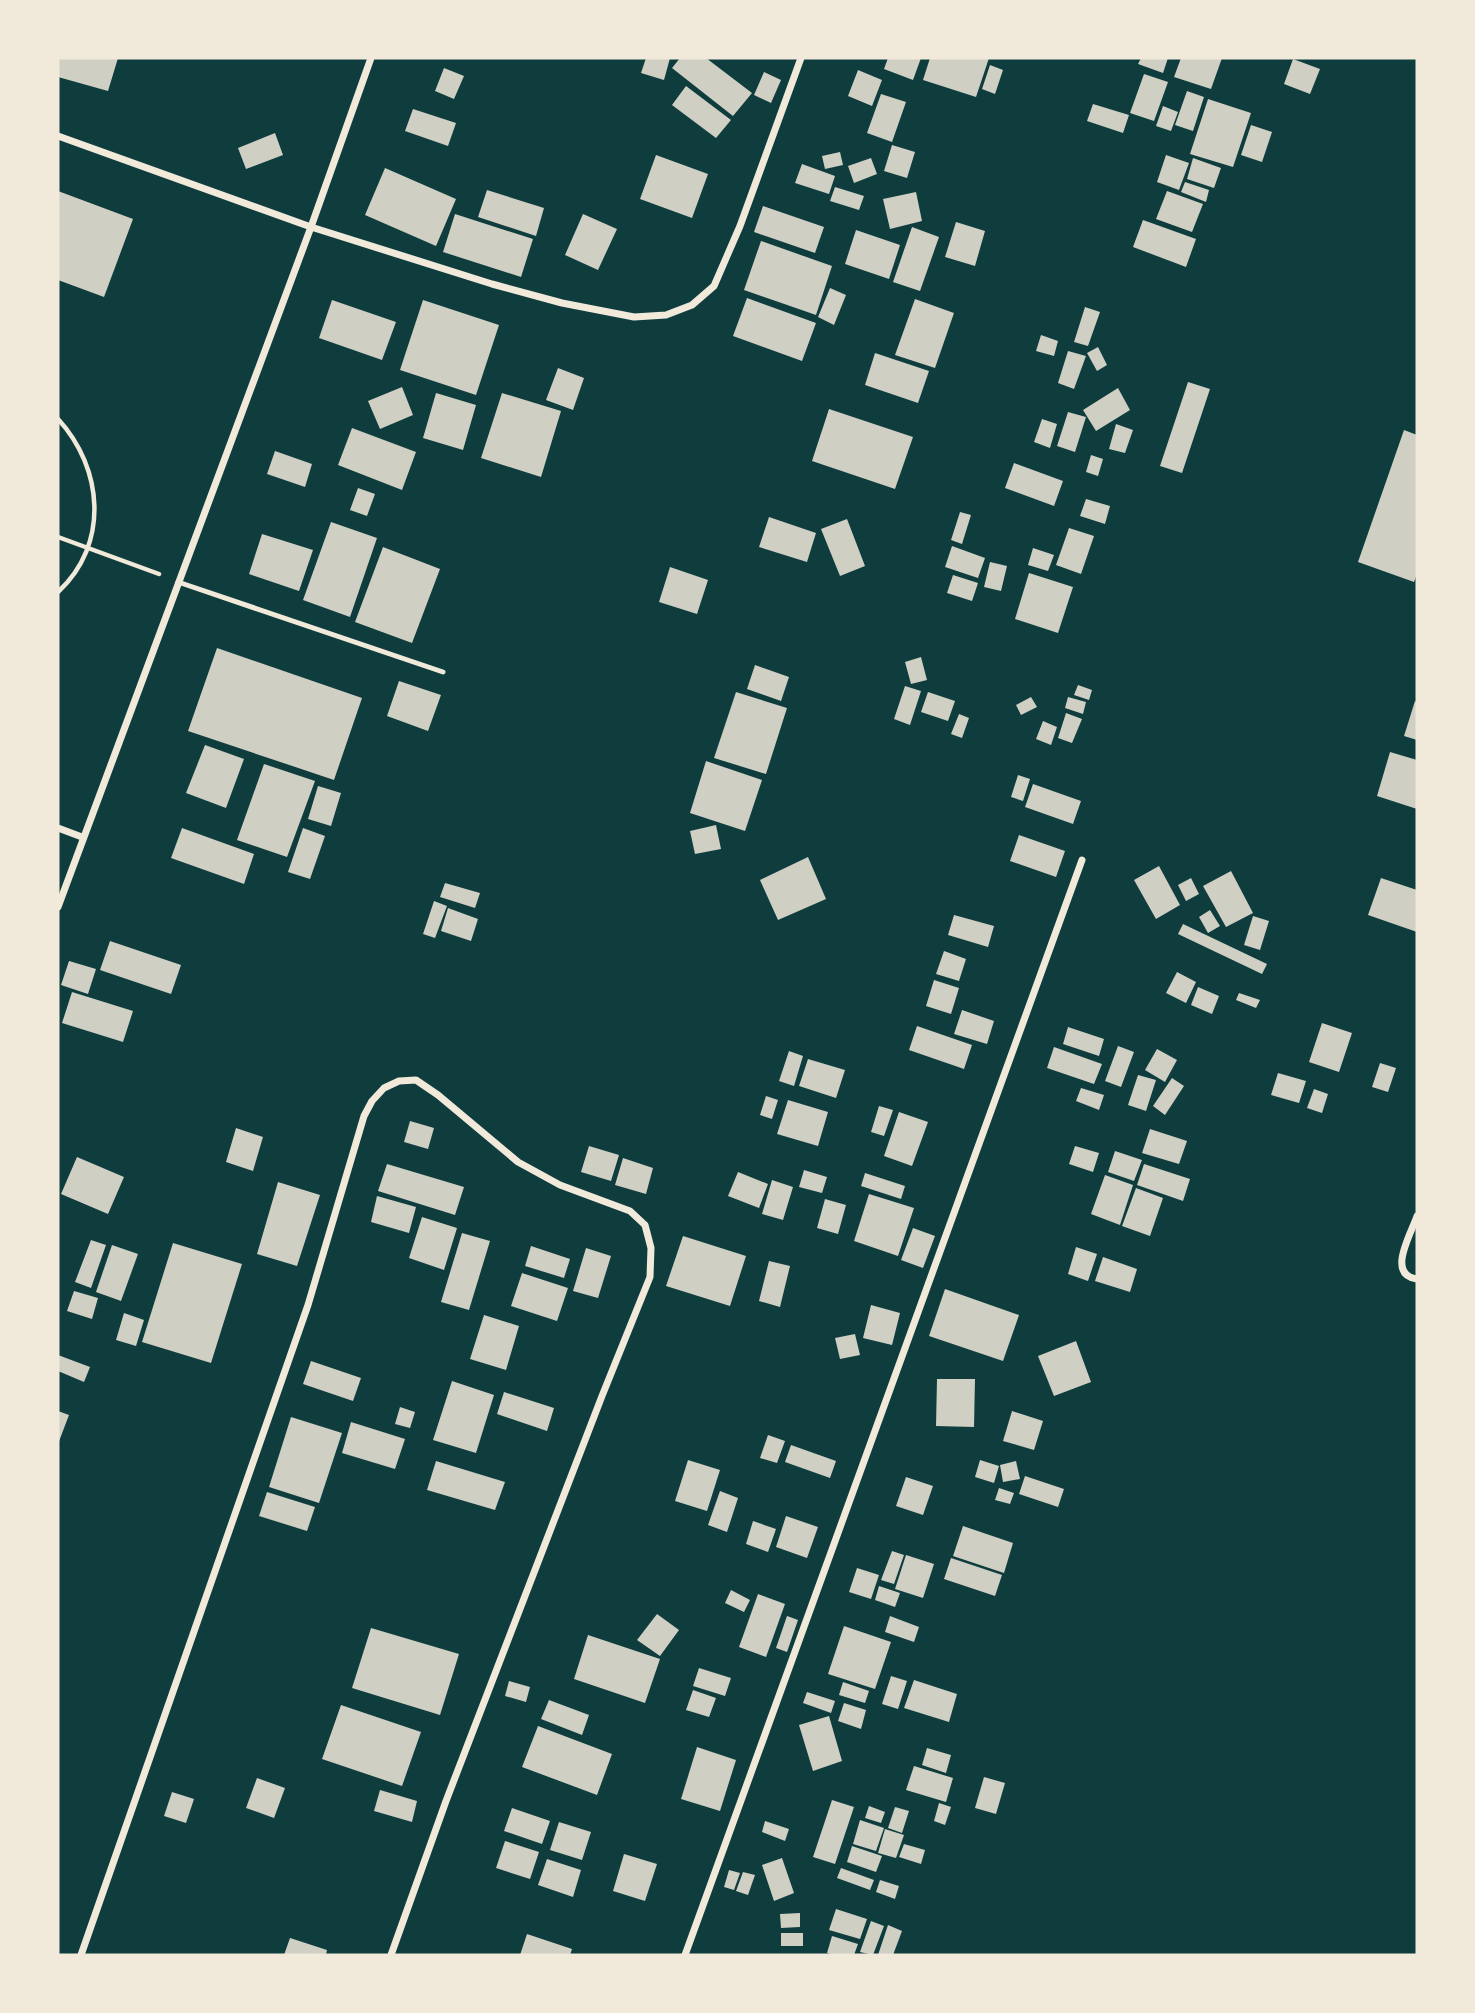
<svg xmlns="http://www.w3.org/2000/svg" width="1475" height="2013" font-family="Overpass,sans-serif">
<rect width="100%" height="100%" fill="#0f3d3e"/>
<path fill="#cfcfc3" d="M58,58H118L108,91L58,77Z
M646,58H670L664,80L641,73Z
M680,58H706L752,93L733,116L672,68Z
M888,58H921L913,80L884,69Z
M930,58H989L976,97L923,80Z
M1141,58H1168L1163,73L1138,64Z
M1181,58H1222L1211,89L1174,77Z
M1293,59L1320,69L1310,94L1284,84Z
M990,65L1003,70L995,94L982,89Z
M444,68L464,76L454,99L435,91Z
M858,70L882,80L872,106L848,96Z
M764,72L781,80L771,103L754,95Z
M1144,74L1168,82L1154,121L1130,113Z
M686,86L731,120L716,138L672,105Z
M1187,91L1204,97L1193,131L1175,125Z
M881,94L906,102L892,142L867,133Z
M1208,99L1251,113L1233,167L1190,154Z
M1093,104L1129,115L1123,133L1087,121Z
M1163,106L1178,112L1171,131L1156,126Z
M413,109L456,123L448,146L405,131Z
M1251,125L1272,132L1262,162L1241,155Z
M275,133L283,155L246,169L238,148Z
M892,145L915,152L907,178L884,171Z
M840,152L843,165L825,169L822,156Z
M656,155L708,174L692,218L640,199Z
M1166,155L1189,163L1179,190L1157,182Z
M871,158L877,174L854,183L848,166Z
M1193,158L1221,168L1214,188L1187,179Z
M802,164L835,176L829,194L795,183Z
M385,168L456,199L436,246L365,215Z
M1185,182L1209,190L1206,202L1181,192Z
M835,187L864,196L859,210L830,201Z
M487,190L544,208L536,236L478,217Z
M58,191L133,219L104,297L58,280Z
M1167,191L1203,204L1192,232L1156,219Z
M916,192L922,221L890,229L883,199Z
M763,206L824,227L815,253L754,232Z
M455,214L533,239L521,277L443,252Z
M583,214L617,229L598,270L565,255Z
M1143,220L1196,239L1186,267L1133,247Z
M956,222L985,231L975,266L945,257Z
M912,227L939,237L920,291L893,282Z
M856,230L900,245L889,279L845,264Z
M761,241L832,266L816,315L744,290Z
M830,288L846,295L834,325L818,317Z
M747,298L816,323L802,361L733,336Z
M915,299L954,313L935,368L895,355Z
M332,300L396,322L382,360L319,338Z
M423,300L499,325L476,395L400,370Z
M1085,307L1100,312L1088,346L1074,342Z
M1041,335L1058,341L1054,356L1036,351Z
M1098,347L1107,365L1097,371L1087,353Z
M1068,351L1086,356L1074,389L1058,383Z
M875,353L929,371L918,403L865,385Z
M558,368L584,378L573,410L546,400Z
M1188,382L1210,389L1182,473L1160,466Z
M402,387L413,415L380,429L368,401Z
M1118,388L1130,410L1096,431L1083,410Z
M436,393L476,405L463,450L423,438Z
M502,393L561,411L541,477L481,458Z
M829,409L913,437L895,489L812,461Z
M1068,412L1086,417L1075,452L1057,446Z
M1042,419L1057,424L1050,448L1034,442Z
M1116,424L1133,430L1125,453L1109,449Z
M352,428L416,452L402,490L338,465Z
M1404,430L1417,435V574L1414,582L1358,562Z
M275,451L312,464L305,487L267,474Z
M1091,455L1103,459L1098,476L1086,472Z
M1014,463L1063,481L1054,506L1005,488Z
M358,488L375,494L367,516L350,510Z
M1086,499L1110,506L1105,524L1080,516Z
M960,512L971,515L962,544L951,540Z
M769,517L816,533L807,562L759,547Z
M847,519L865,566L840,576L821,529Z
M331,522L377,538L350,617L303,600Z
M1069,528L1094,536L1081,574L1056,565Z
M262,534L313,550L299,591L249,574Z
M952,546L985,558L978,578L945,567Z
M383,547L440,569L412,643L355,622Z
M1033,548L1054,555L1048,571L1028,565Z
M990,562L1007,566L1001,591L984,587Z
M670,567L708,580L697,614L659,602Z
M1029,573L1073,587L1058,633L1015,619Z
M953,575L978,583L972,601L947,593Z
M217,648L362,698L334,780L188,731Z
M921,657L927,680L911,684L905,662Z
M755,665L789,677L781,701L747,689Z
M399,681L441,695L428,731L387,716Z
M1078,685L1092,690L1089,700L1074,695Z
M905,686L921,691L910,725L894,719Z
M736,692L787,708L766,774L714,758Z
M928,692L955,701L948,721L921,712Z
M1031,697L1037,707L1021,715L1016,705Z
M1068,697L1086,702L1083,714L1065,708Z
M1415,701L1417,702V740L1404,736Z
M1066,713L1082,719L1072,743L1058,738Z
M959,714L969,718L962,738L951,734Z
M1043,721L1057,727L1051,745L1036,739Z
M205,745L244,759L226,808L186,793Z
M1390,752L1417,760V809L1377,796Z
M706,761L762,780L745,831L690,813Z
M264,764L315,781L287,857L237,840Z
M1018,775L1030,779L1023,801L1011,797Z
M1033,784L1081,801L1073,824L1025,807Z
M318,786L341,793L331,826L308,819Z
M716,825L721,849L695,854L690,831Z
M182,828L254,854L244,884L171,858Z
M303,828L325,836L310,879L288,872Z
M1019,835L1065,851L1056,877L1010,861Z
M808,857L826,899L778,920L760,880Z
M1159,866L1180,905L1156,919L1134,880Z
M1231,871L1253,913L1226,927L1203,886Z
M1191,878L1199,894L1186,901L1178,885Z
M1381,878L1417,890V932L1368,915Z
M445,883L480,893L475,908L440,897Z
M434,901L447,906L435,938L423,934Z
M448,908L478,919L471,941L441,931Z
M1210,910L1220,926L1208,933L1199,917Z
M954,915L994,926L988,947L948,935Z
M1253,916L1269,921L1260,950L1244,945Z
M1183,924L1267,964L1262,974L1178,934Z
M110,941L181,965L171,994L100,970Z
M944,951L966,959L959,981L936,974Z
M69,961L96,969L88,994L61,985Z
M1177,972L1196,982L1186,1003L1166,993Z
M934,980L959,988L951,1014L926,1006Z
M1198,987L1219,996L1212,1014L1191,1005Z
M72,992L133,1011L123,1042L62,1023Z
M1239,993L1260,1000L1256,1008L1236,1000Z
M962,1010L994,1021L987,1044L954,1034Z
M1322,1023L1352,1033L1339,1072L1309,1062Z
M917,1026L972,1045L964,1069L909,1050Z
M1068,1027L1104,1039L1099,1056L1063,1044Z
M1118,1046L1134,1052L1121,1087L1105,1081Z
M1054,1047L1102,1064L1094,1084L1047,1068Z
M1157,1049L1177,1060L1165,1082L1145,1070Z
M789,1051L803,1056L794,1086L779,1081Z
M808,1059L845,1070L836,1098L799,1086Z
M1380,1063L1396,1068L1388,1092L1372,1087Z
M1278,1073L1306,1081L1299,1103L1271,1095Z
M1138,1075L1156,1080L1146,1111L1128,1105Z
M1172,1078L1184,1086L1165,1115L1153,1106Z
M1081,1088L1104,1095L1099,1110L1076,1101Z
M1314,1089L1328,1094L1322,1113L1307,1108Z
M766,1096L778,1100L772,1119L760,1115Z
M788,1100L828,1112L818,1146L777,1134Z
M879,1106L893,1110L884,1136L871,1132Z
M899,1112L928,1122L912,1166L884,1156Z
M410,1121L434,1128L428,1149L404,1142Z
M236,1128L263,1137L253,1171L226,1162Z
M1150,1129L1187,1141L1179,1164L1142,1153Z
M589,1146L619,1155L611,1181L581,1172Z
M1075,1146L1099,1153L1093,1172L1069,1164Z
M1115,1151L1142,1160L1134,1181L1108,1172Z
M77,1157L124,1177L108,1214L61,1194Z
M623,1158L653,1168L646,1194L615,1185Z
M387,1164L464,1187L455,1215L378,1191Z
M1144,1164L1190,1179L1183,1201L1137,1185Z
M804,1170L827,1177L822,1193L799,1187Z
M738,1172L768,1184L759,1208L728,1196Z
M865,1173L905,1186L901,1199L861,1186Z
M1105,1175L1133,1185L1120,1225L1091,1214Z
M772,1180L793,1187L783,1220L762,1214Z
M278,1182L320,1195L297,1266L257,1254Z
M1136,1188L1163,1198L1150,1236L1122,1226Z
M869,1194L914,1208L898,1256L854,1241Z
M377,1196L416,1207L409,1233L371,1222Z
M825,1199L846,1205L838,1234L817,1228Z
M422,1217L457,1228L444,1270L409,1258Z
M913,1228L935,1236L923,1268L901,1260Z
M462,1233L490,1241L469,1310L441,1302Z
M683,1236L746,1256L730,1306L666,1286Z
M91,1240L106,1245L91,1288L75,1282Z
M173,1243L242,1264L211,1363L142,1342Z
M112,1245L138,1254L121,1301L96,1292Z
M531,1246L570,1259L564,1278L525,1266Z
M1076,1247L1097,1254L1088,1281L1068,1274Z
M586,1248L611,1256L598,1298L573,1291Z
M1103,1257L1137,1269L1130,1292L1095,1281Z
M769,1261L790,1266L780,1307L759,1301Z
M522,1273L568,1288L557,1321L511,1306Z
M945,1289L1019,1315L1003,1361L929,1336Z
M74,1291L98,1298L92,1319L67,1311Z
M871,1305L900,1313L892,1345L863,1338Z
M124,1313L144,1320L136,1346L116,1340Z
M484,1315L519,1326L506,1370L470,1359Z
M855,1334L860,1355L840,1359L835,1338Z
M1076,1341L1091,1382L1054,1396L1038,1356Z
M58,1355L90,1367L84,1382L58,1371Z
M311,1361L361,1378L353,1401L303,1384Z
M937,1379H975L974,1427L936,1426Z
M452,1381L494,1395L476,1453L433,1440Z
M504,1392L554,1408L547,1431L497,1414Z
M400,1407L415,1412L410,1428L395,1424Z
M58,1411L69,1415L58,1444Z
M1012,1411L1043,1421L1034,1450L1003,1441Z
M291,1417L342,1433L319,1503L269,1487Z
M351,1422L405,1439L395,1469L342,1453Z
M768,1435L785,1441L777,1463L760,1458Z
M791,1445L836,1461L830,1478L785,1462Z
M688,1460L720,1470L707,1511L675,1501Z
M980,1460L999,1466L994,1483L975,1477Z
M436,1461L505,1482L495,1510L427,1490Z
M1016,1461L1020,1479L1003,1482L1000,1465Z
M1025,1476L1064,1489L1058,1507L1019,1494Z
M906,1477L933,1486L923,1515L896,1506Z
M999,1488L1014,1493L1010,1504L995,1500Z
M720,1491L738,1498L727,1532L708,1525Z
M267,1492L315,1507L307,1531L259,1516Z
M786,1516L818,1527L807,1558L776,1547Z
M753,1521L776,1529L768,1552L746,1544Z
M963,1526L1013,1543L1004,1573L953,1556Z
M892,1551L904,1555L894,1584L881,1580Z
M906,1555L934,1564L923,1598L895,1589Z
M951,1558L1002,1575L995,1596L944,1579Z
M857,1568L879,1575L871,1599L849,1592Z
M879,1586L900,1593L895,1607L875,1600Z
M731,1590L750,1600L744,1612L725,1603Z
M758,1594L785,1604L766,1657L739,1647Z
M657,1614L679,1630L660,1656L637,1640Z
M787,1616L798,1620L787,1652L776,1648Z
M890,1616L919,1627L914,1642L885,1632Z
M844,1626L891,1642L875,1689L828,1674Z
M371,1628L459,1654L440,1715L352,1688Z
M588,1635L660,1659L645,1703L574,1679Z
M699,1668L731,1678L725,1696L693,1686Z
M891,1676L907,1681L898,1709L882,1704Z
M914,1680L957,1694L949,1722L904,1708Z
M509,1681L530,1687L526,1702L505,1696Z
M843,1682L869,1691L865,1703L839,1695Z
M693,1690L716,1698L709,1717L686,1710Z
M807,1692L835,1701L831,1713L803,1703Z
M549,1700L589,1715L582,1735L541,1719Z
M844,1703L866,1710L861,1729L838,1721Z
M341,1705L421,1732L402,1786L322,1759Z
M829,1716L842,1761L813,1771L799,1725Z
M538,1726L612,1754L597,1795L522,1767Z
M697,1747L736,1760L720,1811L681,1799Z
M927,1748L951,1755L946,1773L922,1765Z
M914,1766L953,1778L946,1802L906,1790Z
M984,1777L1005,1783L996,1814L975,1808Z
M257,1778L285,1788L274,1818L246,1808Z
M380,1790L417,1801L412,1822L374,1811Z
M172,1792L194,1799L186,1823L164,1816Z
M832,1800L854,1807L835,1864L813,1857Z
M939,1803L951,1807L945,1825L934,1821Z
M869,1806L885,1812L881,1823L865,1818Z
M895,1807L909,1811L902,1833L888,1828Z
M512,1808L550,1821L542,1844L504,1831Z
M860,1820L884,1828L876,1851L853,1844Z
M765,1821L789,1829L785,1841L762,1832Z
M559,1822L591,1832L582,1860L550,1850Z
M885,1829L904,1835L896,1858L878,1853Z
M505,1841L539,1852L530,1879L496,1868Z
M904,1844L925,1850L921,1864L899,1857Z
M852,1846L882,1856L876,1872L847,1862Z
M624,1854L657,1864L645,1901L613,1891Z
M782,1858L794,1893L774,1901L762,1865Z
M547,1859L581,1870L573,1897L538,1885Z
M841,1868L874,1880L870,1890L837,1878Z
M729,1870L740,1873L734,1890L724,1887Z
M743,1872L755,1875L748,1895L736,1891Z
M880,1880L899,1886L895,1899L876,1892Z
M836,1909L867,1919L860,1939L829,1930Z
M800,1913V1927L781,1928L780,1914Z
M871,1921L884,1926L873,1955L860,1952Z
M888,1925L902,1931L893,1955H878Z
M781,1933H803V1946H781Z
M527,1934L572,1949L570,1955H520Z
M832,1936L858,1944L854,1955H834L827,1953Z
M290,1938L327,1950L326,1955H284Z"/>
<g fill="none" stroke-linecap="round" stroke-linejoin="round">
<path stroke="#f1e9da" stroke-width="4.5" d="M58,419C103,468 110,544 58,592
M58,537L159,574"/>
<path stroke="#f1e9da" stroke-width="5" d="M178,582L443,672"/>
<path stroke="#f1e9da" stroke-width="7" d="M58,136L311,227L492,284L562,303L634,317L666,315L692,305L714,286L740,226L801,58
M58,828L82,837
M58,907L311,227L371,58
M1417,1216C1411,1234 1386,1275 1417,1279
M81,1955L308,1305L364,1116L372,1101L384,1088L399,1081L416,1080L438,1095L518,1162L560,1185L630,1211L645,1225L651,1248L650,1277L602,1396L446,1801L391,1955
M685,1955L1082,860"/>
</g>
<rect width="1475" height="2013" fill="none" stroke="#f1e9da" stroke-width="119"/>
</svg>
